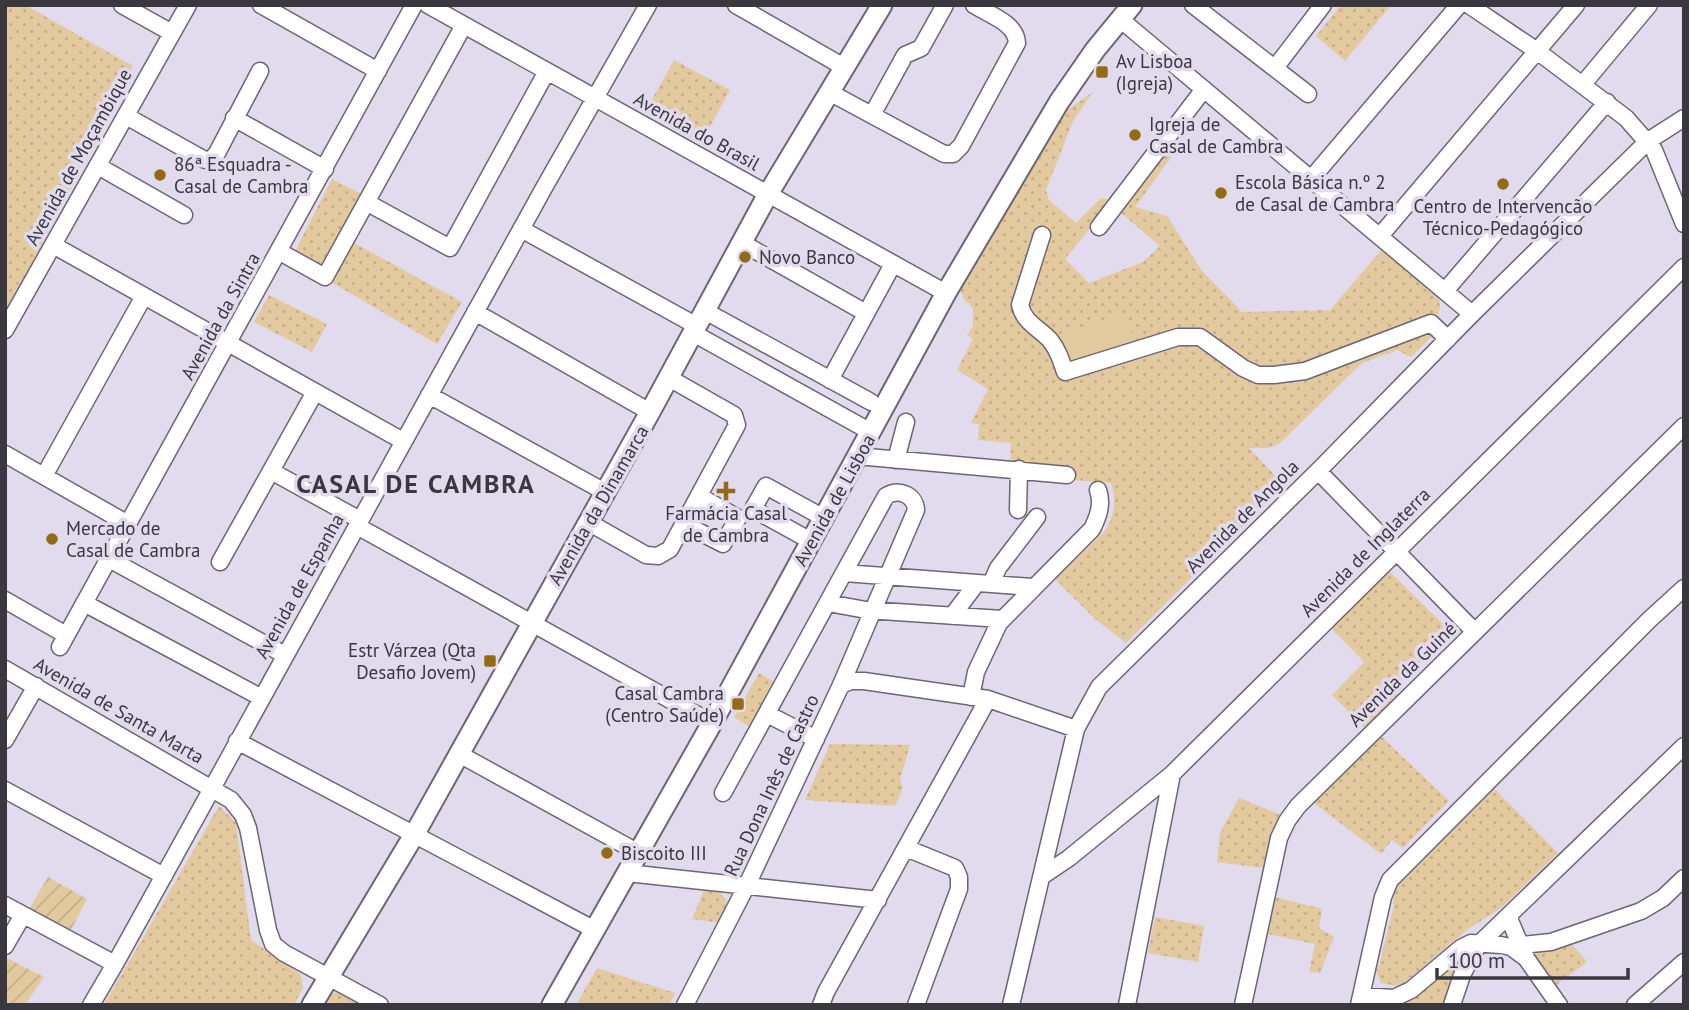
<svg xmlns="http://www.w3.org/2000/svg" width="1689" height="1010" font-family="'PT Sans',sans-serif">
<defs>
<pattern id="grass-dots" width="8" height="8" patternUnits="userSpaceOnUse" patternTransform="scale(1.75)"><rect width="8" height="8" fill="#e3c99e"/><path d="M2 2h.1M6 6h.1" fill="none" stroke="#c4ad89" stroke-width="1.8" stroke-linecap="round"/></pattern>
<pattern id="garden-furrows" width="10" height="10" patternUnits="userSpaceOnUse" patternTransform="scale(1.75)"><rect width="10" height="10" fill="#e3c99e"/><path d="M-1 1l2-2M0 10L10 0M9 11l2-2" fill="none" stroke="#c4ad89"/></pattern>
</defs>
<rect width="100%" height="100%" fill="#e2daed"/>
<path fill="url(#grass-dots)" d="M5,5H25L133,66L5,316Z
M1341,5H1391L1345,61L1316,36Z
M674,60L730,90L701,143L645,112Z
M1093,92L1073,121L1046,190L1049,200L1076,223L1101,198L1112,201L1065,259L1089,283L1143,262L1160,246L1119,211L1169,146L1180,145L1135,207L1167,216L1202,271L1242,312L1330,310L1383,248L1436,294L1439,299L1440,307L1434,334L1411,357L1397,350L1362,363L1279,444L1268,448H1249L1284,485L1126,643L1094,618L1055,579L1105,531C1114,516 1117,501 1111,483L1072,480V466L1010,462L1011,443L978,440L979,424L971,423L988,389L957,370L973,339L967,335L973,326V308L964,299L960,289L1066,111Z
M332,179L362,194L325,266L295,251Z
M354,243L462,302L437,344L331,282Z
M269,295L327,324L312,352L254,322Z
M1389,571L1450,631L1398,686V694L1366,729L1332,695L1364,662L1330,627Z
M759,673L778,684L753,729L734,717Z
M1381,736L1449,801L1403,848L1392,840L1381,854L1314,803V799Z
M830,744L910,745L900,779L903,788L895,806L805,800Z
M1494,788L1558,853L1501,908L1468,929L1404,983L1397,986L1381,983L1376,970L1379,966L1394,905L1393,901L1397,885L1406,872L1412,871Z
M1239,798L1279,814L1266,855L1264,868L1217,862L1220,833Z
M219,806L236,823L251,940L301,975L303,987L294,1005H104Z
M704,890L721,893L727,901L721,923L692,919Z
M1275,897L1322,909L1319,928L1334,937L1320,973L1309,972L1315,944L1268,934Z
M1155,917L1204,926L1198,962L1148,953Z
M1570,942L1587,962L1555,986L1534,956V952Z
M1458,957L1461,959L1445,1005H1404L1438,979Z
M597,968L675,993L669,1005H576Z
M338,992L355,1000L356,1005H324L331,994Z"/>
<path fill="url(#garden-furrows)" d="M48,877L87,899L71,930L29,909Z
M7,958L44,977L25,1005H13L5,1000Z"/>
<path fill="#e3c99e" d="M5,36L18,43L5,66Z
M1125,313L1135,346L1070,367L1059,334Z"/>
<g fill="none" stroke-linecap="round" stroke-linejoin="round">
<defs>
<path id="minor" d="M122,5L172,33
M261,5L378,71
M428,5L946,293
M736,5L844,67
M1193,5L1308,94
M1469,5L1537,51L1626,118L1654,150L1684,224
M1120,19L1472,314
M1275,68L1323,5
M1583,84L1649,5
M829,92L944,154H953L961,146L1017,43C1016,23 990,15 974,5
M872,115L905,55L921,48L945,5
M126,116L203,159L210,161L217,153L260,71
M234,118L325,169
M98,166L184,215
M1311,179L1459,5
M366,202L450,248L547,71
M1099,227L1204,89
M521,229L697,326
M1042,235L1020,305C1024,323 1039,328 1050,340C1058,350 1061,360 1065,372L1178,337H1200L1243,368L1258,375H1274L1305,371L1431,323L1448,339
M1380,236L1576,5
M742,243L866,313
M53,245L403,441
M280,252L325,277L464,25
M1445,291L1607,102
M705,311L871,402
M475,312L650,412
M5,330L188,5
M693,333L871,432
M830,380L893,264
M429,395L605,492
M5,454L128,524
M857,456L1067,475
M896,460L906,422
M271,471L360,520
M1318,471L1475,632
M44,476L144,296
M1018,510L1019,469
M588,522L646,555L658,556L670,549L737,425L734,415L669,378
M684,524L723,544L738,518L699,496
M357,526L712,723
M811,541L753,509L766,486L824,518
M109,559L285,655
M220,562L315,392
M844,573L1032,587
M991,584L998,568L1037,517
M5,600L66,635
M84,603L262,698
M828,603L866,610L1002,619
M952,616L977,583
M60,647L414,5
M5,669L231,800L243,815L248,828L268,930L273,944L284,953L380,1005
M971,697L976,672L999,623L1092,529C1098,517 1103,504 1098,490
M767,714L816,739
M5,740L36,686
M237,741L595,930
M459,754L639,853
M5,790L164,876
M723,793L886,496C899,488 915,495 916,510L841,685
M906,848L955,868L959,877V889L916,1005
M627,873L878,900
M1041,877L1069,858L1172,774L1684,267
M5,905L115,964
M1508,916L1526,958L1559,1005
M1521,945L1551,942L1641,911L1663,898L1684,878
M5,946L23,915
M1361,996L1394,998L1411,990L1461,948L1471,943L1501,945L1511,947L1526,958
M91,1005L115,964L545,186L648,5
M685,1005L747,885L841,685L851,681H864L988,699L1076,729
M821,1005L826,992L988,699
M1011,1005L1076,729L1099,687L1318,471L1472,314L1648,141L1684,118
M1127,1005L1172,774
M1243,1005L1279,838L1287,821L1298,806L1684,426
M1359,1005L1383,897L1390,880L1649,620L1684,588
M1452,1005L1462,975L1478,945L1684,746
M1635,1005L1684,962"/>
<path id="major" d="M312,1005L414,835L650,412L768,194L882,5
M552,1005L712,723L946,293L1059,102L1095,50L1132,5"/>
</defs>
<use href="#minor" stroke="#6d6576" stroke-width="19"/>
<use href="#major" stroke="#6d6576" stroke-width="23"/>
<use href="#minor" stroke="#fff" stroke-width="16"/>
<use href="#major" stroke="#fff" stroke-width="19"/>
</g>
<g fill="#936b15" stroke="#e2daed" stroke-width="2.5">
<rect x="1095" y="65" width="14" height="14" rx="3.5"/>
<circle cx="1135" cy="135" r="7"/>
<circle cx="160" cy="175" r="7"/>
<circle cx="1503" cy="184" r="7"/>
<circle cx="1221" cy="193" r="7"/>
<circle cx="745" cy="257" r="7"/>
<path d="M722.5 480.5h7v7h7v7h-7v7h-7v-7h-7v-7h7z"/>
<circle cx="52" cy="539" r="7"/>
<rect x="483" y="654" width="14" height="14" rx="3.5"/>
<rect x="731" y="697" width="14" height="14" rx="3.5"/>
<circle cx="607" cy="853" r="7"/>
</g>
<g text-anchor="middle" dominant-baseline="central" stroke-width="7" stroke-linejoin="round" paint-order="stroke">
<g font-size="19" fill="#3b373f" stroke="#e2daed" text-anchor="start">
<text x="1116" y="61">Av Lisboa<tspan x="1116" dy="22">(Igreja)</tspan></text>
<text x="1149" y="124">Igreja de<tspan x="1149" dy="22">Casal de Cambra</tspan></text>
<text x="174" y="164">86ª Esquadra -<tspan x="174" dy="22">Casal de Cambra</tspan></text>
<text x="1235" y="182">Escola Básica n.º 2<tspan x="1235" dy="22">de Casal de Cambra</tspan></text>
<text x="1503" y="206" text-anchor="middle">Centro de Intervencão<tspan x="1503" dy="22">Técnico-Pedagógico</tspan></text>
<text x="759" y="257">Novo Banco</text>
<text x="726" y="513" text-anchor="middle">Farmácia Casal<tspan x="726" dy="22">de Cambra</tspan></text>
<text x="66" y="528">Mercado de<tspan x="66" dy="22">Casal de Cambra</tspan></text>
<text x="476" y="650" text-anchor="end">Estr Várzea (Qta<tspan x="476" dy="22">Desafio Jovem)</tspan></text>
<text x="724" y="693" text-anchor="end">Casal Cambra<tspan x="724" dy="22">(Centro Saúde)</tspan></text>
<text x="621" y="853">Biscoito III</text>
</g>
<g font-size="19" fill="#3b373f" stroke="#e2daed">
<text transform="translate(697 131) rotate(29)">Avenida do Brasil</text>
<text transform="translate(78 157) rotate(-61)">Avenida de Moçambique</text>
<text transform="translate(220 316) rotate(-61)">Avenida da Sintra</text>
<text transform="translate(834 500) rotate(-61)">Avenida de Lisboa</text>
<text transform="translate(598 505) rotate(-60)">Avenida da Dinamarca</text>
<text transform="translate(1242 516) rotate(-45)">Avenida de Angola</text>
<text transform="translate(1365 552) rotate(-45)">Avenida de Inglaterra</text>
<text transform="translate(299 586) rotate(-61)">Avenida de Espanha</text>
<text transform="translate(1402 674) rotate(-44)">Avenida da Guiné</text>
<text transform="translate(119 710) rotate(30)">Avenida de Santa Marta</text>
<text transform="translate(771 785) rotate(-65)">Rua Dona Inês de Castro</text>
</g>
<g font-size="26" font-weight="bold" letter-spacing="2" fill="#3b373f" stroke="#e2daed">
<text x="416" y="483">CASAL DE CAMBRA</text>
</g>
</g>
<rect width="1689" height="1010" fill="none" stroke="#3b373f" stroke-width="14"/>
<path d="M1437 968v10h191v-10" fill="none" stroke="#3b373f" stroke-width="3.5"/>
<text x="1448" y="968" font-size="21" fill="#3b373f" stroke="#e2daed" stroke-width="5" paint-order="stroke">100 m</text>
</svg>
